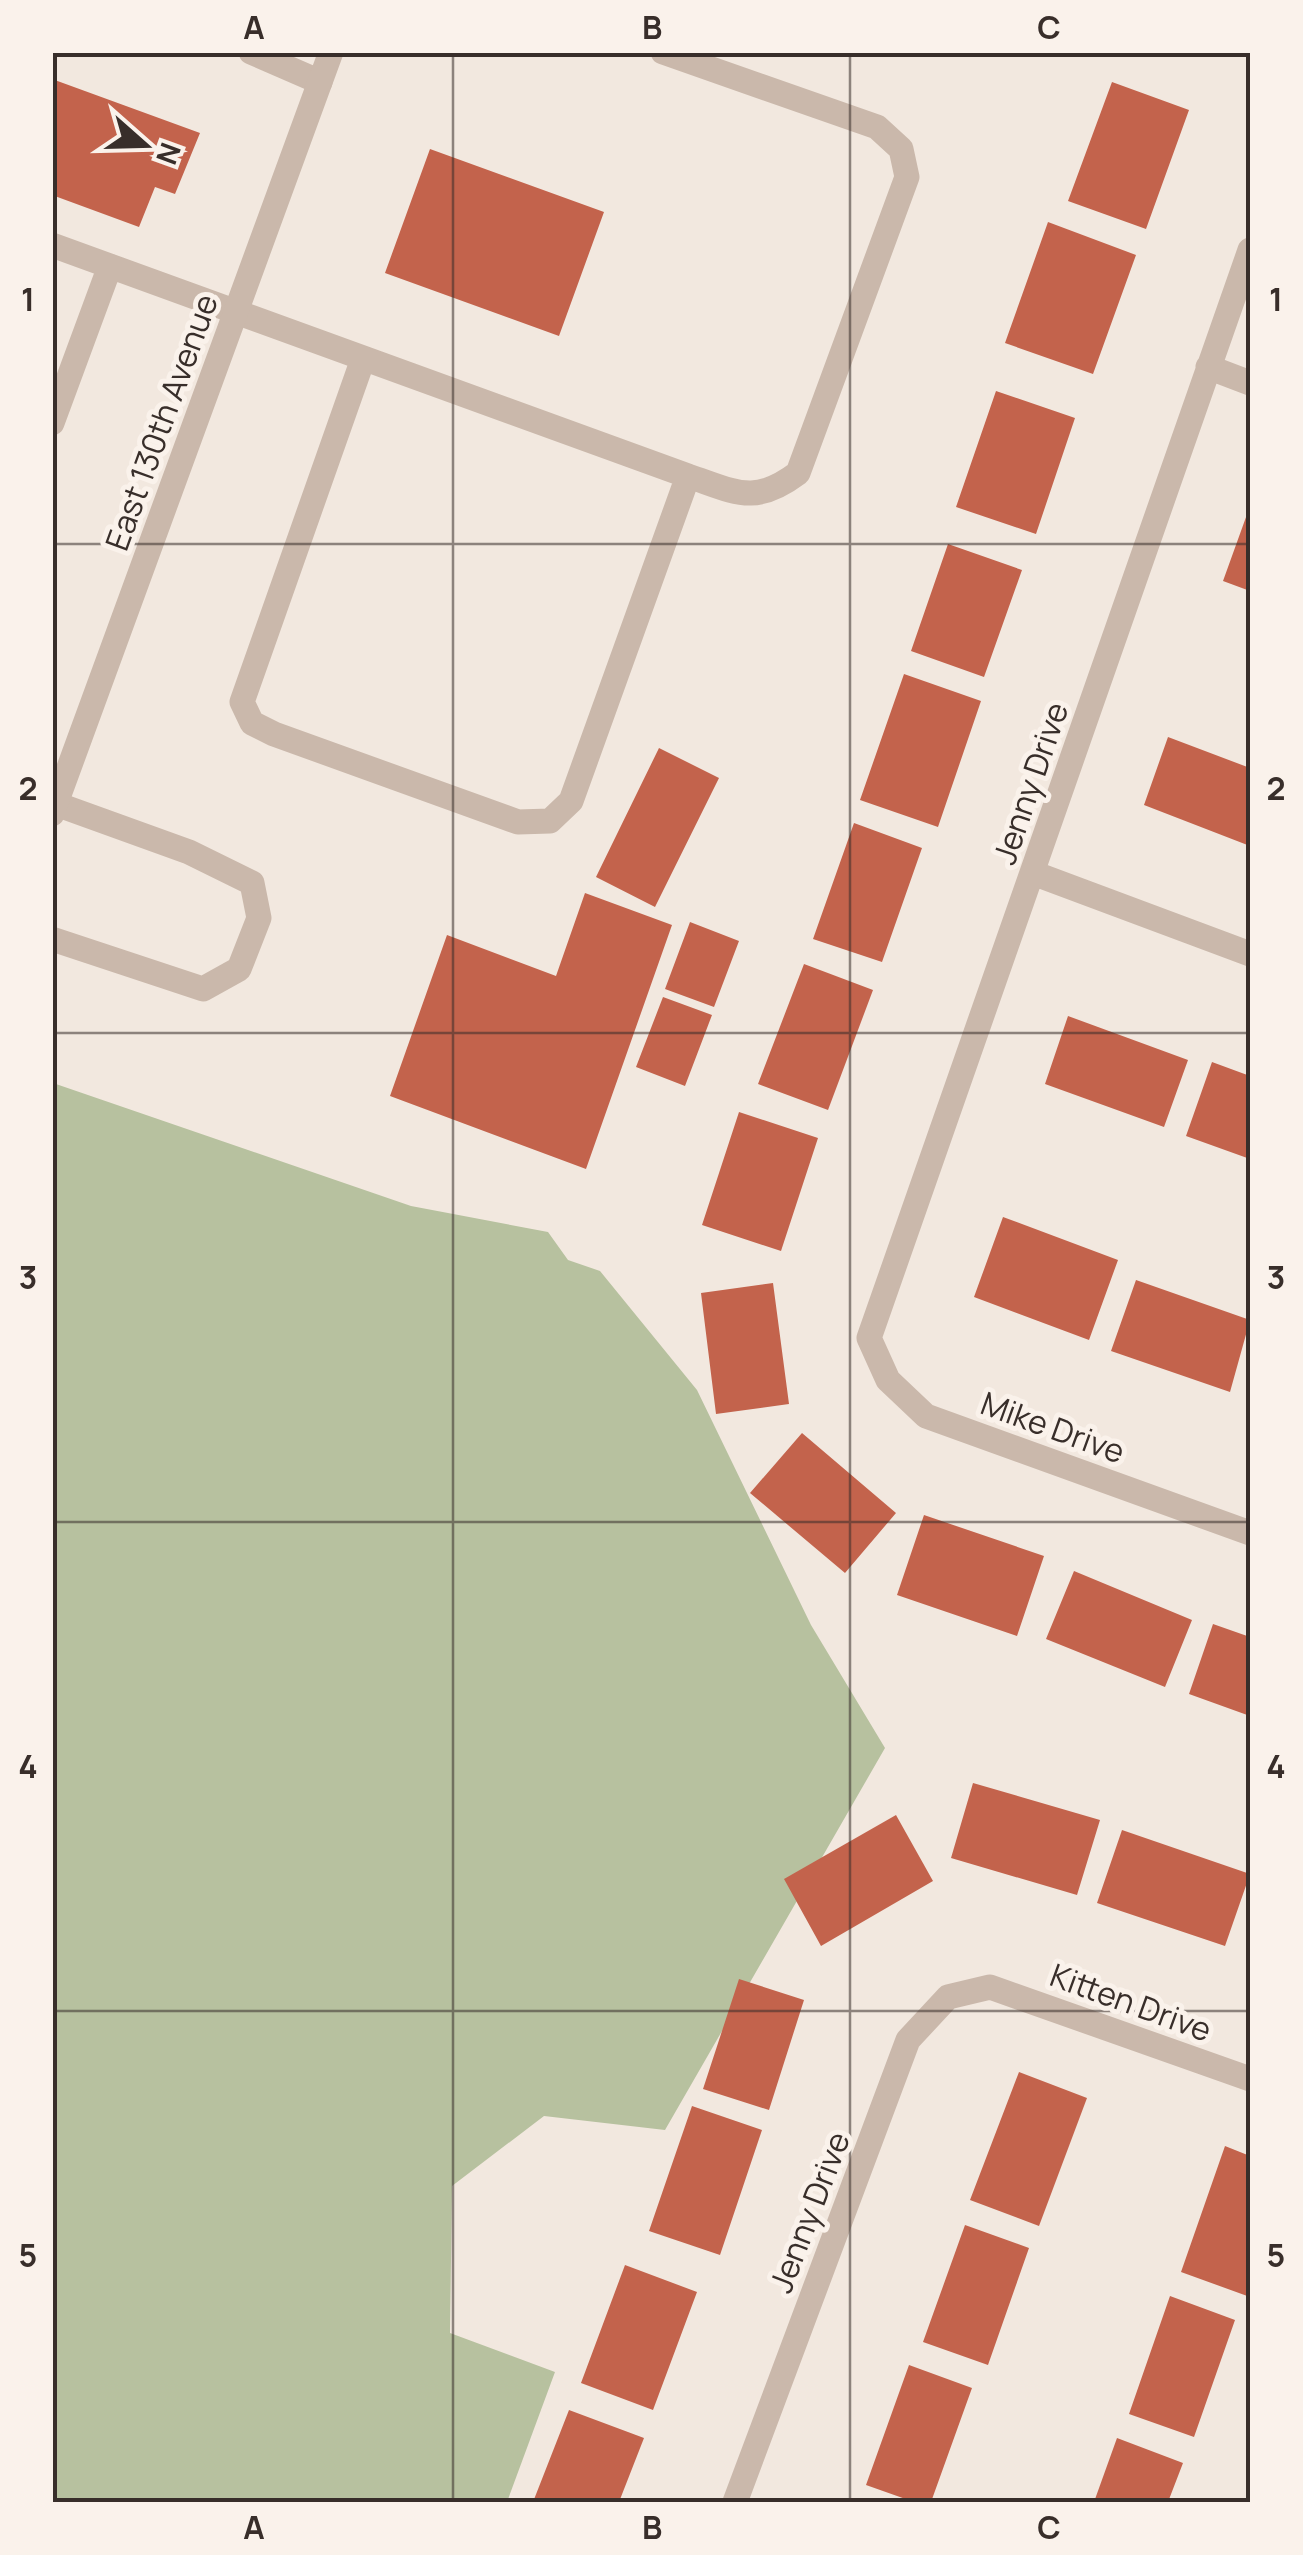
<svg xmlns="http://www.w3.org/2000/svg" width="1303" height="2555" font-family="Manrope,sans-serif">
<rect width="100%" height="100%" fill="#f2e8df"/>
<path fill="#b7c19f" d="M53,1083L411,1206L548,1232L568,1260L600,1271L697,1390L811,1625L885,1748L665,2130L544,2116L452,2186L450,2333L555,2372L507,2502H53Z"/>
<path fill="#c3634c" d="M52,79L200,133L175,194L155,187L139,227L52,195Z
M1112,82L1189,110L1146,229L1068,201Z
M430,149L604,212L559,336L385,273Z
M1048,222L1136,255L1093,374L1005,343Z
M996,391L1075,418L1036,534L956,507Z
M1250,506V591L1223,581Z
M948,544L1022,570L984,677L911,651Z
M904,674L981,701L938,827L860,800Z
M1168,737L1250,768V846L1144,805Z
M659,748L719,778L655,907L596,877Z
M854,823L922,848L882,962L813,939Z
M585,893L672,925L586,1169L390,1096L447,935L556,976Z
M690,922L739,941L714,1007L665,989Z
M804,964L873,990L828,1110L758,1084Z
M663,997L712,1015L685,1086L636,1067Z
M1068,1016L1188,1060L1164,1127L1045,1084Z
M1212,1062L1250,1076V1159L1186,1136Z
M739,1112L818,1138L781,1251L702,1225Z
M1003,1217L1118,1260L1089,1340L974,1297Z
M1136,1280L1250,1320L1230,1392L1111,1351Z
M773,1283L789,1404L716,1414L701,1293Z
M802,1433L896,1513L845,1573L750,1493Z
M924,1515L1044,1556L1017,1636L897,1595Z
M1074,1571L1192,1620L1165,1687L1046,1639Z
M1213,1624L1250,1637V1716L1189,1694Z
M973,1783L1100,1820L1077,1895L951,1858Z
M896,1815L933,1881L821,1946L784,1879Z
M1122,1830L1250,1874L1225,1946L1097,1903Z
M739,1979L804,2000L769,2110L703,2089Z
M1019,2072L1087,2098L1039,2226L970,2200Z
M692,2106L762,2130L720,2255L649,2231Z
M1225,2146L1250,2156V2297L1181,2272Z
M965,2225L1029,2248L988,2365L923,2342Z
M625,2265L697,2292L653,2410L581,2383Z
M1170,2296L1235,2320L1194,2437L1129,2414Z
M909,2365L972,2388L931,2502H914L866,2485Z
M569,2410L644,2438L619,2502H533Z
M1117,2438L1183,2463L1168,2502H1094Z"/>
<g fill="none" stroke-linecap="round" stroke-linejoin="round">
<path stroke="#cab8ab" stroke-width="25" d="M251,52L320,82
M663,52L877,127L901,149L907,177L798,473C754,506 736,492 688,476
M52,245L688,476L571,801L550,821L518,822L274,734L252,723L242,702L363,359
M52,423L110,266
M52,939L203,989L239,969L259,918L252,883L189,852L56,804"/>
<path stroke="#cab8ab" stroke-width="25" d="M1250,250L869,1338L888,1380L926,1416L1250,1533
M1208,367L1250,383
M52,814L331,52
M1033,873L1250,954
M735,2502L908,2040L948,1997L990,1987L1250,2079"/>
</g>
<path fill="none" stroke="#382e2a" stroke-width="2.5" stroke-opacity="0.55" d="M453,52V2502M850,52V2502M52,544H1250M52,1033H1250M52,1522H1250M52,2011H1250"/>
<g text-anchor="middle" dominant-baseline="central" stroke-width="10" stroke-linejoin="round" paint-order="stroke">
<g font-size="32" fill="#382e2a" stroke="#faf2eb">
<text transform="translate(161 422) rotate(-70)">East 130th Avenue</text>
<text transform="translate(1030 783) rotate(-71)">Jenny Drive</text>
<text transform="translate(1053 1427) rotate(20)">Mike Drive</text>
<text transform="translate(1131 2002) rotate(20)">Kitten Drive</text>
<text transform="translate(809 2212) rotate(-69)">Jenny Drive</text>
</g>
</g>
<rect width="1303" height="2555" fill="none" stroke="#faf2eb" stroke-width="110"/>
<g transform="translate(145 145) rotate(110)" stroke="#faf2eb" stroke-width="8" paint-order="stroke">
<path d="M0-8L18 38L0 25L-18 38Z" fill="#382e2a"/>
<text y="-15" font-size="28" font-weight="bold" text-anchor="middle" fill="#382e2a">N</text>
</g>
<rect x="55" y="55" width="1193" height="2445" fill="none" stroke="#382e2a" stroke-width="4"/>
<g font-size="32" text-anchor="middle" font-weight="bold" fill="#382e2a">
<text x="254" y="39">A</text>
<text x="652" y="39">B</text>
<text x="1049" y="39">C</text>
<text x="28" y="311">1</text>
<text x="1276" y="311">1</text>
<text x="28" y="800">2</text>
<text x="1276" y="800">2</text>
<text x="28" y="1289">3</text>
<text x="1276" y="1289">3</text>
<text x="28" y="1778">4</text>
<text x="1276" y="1778">4</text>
<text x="28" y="2267">5</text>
<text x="1276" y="2267">5</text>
<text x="254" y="2539">A</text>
<text x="652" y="2539">B</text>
<text x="1049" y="2539">C</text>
</g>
</svg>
